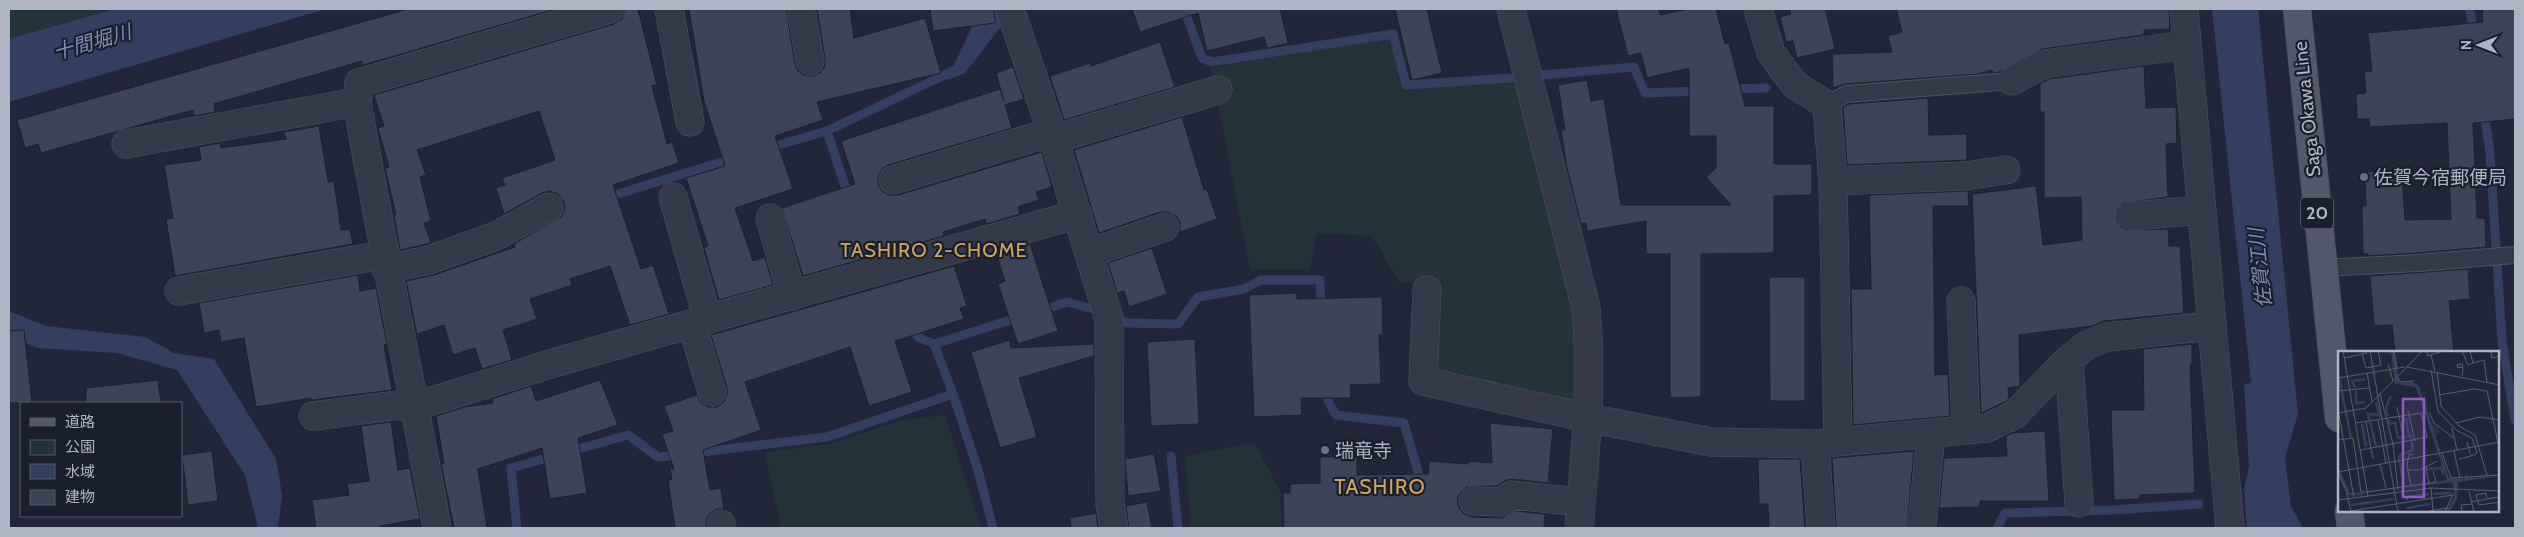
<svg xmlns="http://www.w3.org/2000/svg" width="2524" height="537" font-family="Cabin,'Noto Sans JP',sans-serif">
<rect width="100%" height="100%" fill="#212738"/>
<path fill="#233339" d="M9,9H115L9,39Z
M1391,37L1403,87L1519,83L1578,320L1573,406L1432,370L1434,285L1399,282L1372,236L1317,233L1310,269H1250L1211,68Z
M945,415L981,528H781L765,452L830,444L898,421Z
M1254,442L1280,491L1282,528H1191L1185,456Z"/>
<path fill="#343f60" d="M115,9H326L9,102V39Z
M992,9H1009L1006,20L965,73L947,80L974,22Z
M2212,9H2258L2298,414L2285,458L2291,506L2303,528H2247L2244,488L2249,467L2244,384L2251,383Z
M9,311L46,326L145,337L174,353L214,359L276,459L282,495L278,528H258L245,475L177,370L117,353L37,348L9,335Z"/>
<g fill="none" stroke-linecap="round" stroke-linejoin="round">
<path stroke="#343f60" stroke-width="9" d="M1184,9L1202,58L1212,62L1393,34L1406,85L1511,78
M2470,9L2474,35
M1543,75L1634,67L1645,93L1700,91
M1731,89L1766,88
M2484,110L2490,153L2502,341L2515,420
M768,148L827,131
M605,198L734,158
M849,198L827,131L959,68
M536,231L565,211L574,208
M1039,311L1067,302L1101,311
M1113,316L1128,323L1178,324L1198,297L1244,289L1261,280H1320L1321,308
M934,344L1020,317
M1327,386L1328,401L1336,415L1404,423L1422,485
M953,394L978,470L993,528
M568,452L628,435L658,457L680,455
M693,453L827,437L953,394L934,344L918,337L910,325
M1171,456L1178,528
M517,528L511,468L554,456
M1997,528L2005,513L2113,510L2199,504"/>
</g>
<path fill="#3d4458" stroke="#1c212f" d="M408,9H556L363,65L362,61L214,104L215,112L194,116L193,110L41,153L38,144L25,148L17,120Z
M625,9H638L657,85L652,86L667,144L672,142L679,163L613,185L641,269L653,265L669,314L630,325L610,266L570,279L572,285L530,299L537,319L503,330L512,360L482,369L475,348L453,355L444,325L417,334L406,281L434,275L515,247L514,244L562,216L565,208L563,200L558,194L550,191L542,193L504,214L496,188L505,185L502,178L555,160L539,111L417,150L426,175L420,177L431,221L424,223L431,243L400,250L394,215H396L385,168L389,167L378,128L384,126L374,95L614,24L622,19Z
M689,9H786L795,64L798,71L804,75L812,76L820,73L825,66V59L817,9H850L854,38L925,18L941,73L817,102L823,120L775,136L793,189L735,208L753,261L765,257L773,285L719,300L704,248L708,246L686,178L725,166L704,101Z
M930,9H994L995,23L933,31Z
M1132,9H1280L1288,43L1267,48L1264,37L1207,51L1198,13L1140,32Z
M1395,9H1427L1442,73L1412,80Z
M1616,9H1658L1660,15L1689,9H1716L1725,44L1729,43L1745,106H1774V164H1812V195L1774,196V253L1701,254V397L1670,398V254H1646V221L1587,231L1586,223L1581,224L1567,168L1561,130H1565L1558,85L1587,80L1591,101L1604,99L1621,205H1731L1706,177L1716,168V136H1689V68L1647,78L1641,53L1628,56Z
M1790,9H1825L1835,49L1797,58L1793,41L1786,42L1780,17L1791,14Z
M1896,9H2169L2170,29L2144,30V35L2042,49L1999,72L1992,73V70L1978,74L1845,84L1833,88L1832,54L1892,52L1888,36L1902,32Z
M2482,9H2515V119L2473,123L2477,218H2485L2486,247L2417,253L2368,256V254H2363L2362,206H2366L2365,172L2402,170L2405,220L2451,219L2447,123L2370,127L2369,119H2357L2356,94L2366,93L2364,72L2372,71L2368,33L2483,22Z
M1160,42L1175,87L1064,120L1050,76L1090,63L1091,66Z
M2144,66L2146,108L2176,107L2177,143L2166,144L2168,197L2124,203L2118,210L2117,218L2120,225L2126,230L2168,229L2169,246H2180L2184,313L2104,321L2092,326L2019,335L2020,386L2008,388L2009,398L2005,402L1981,413L1972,194L2036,186L2043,245L2082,240L2081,197L2044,198V112H2040V84L2049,79Z
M1013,67L1024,99L1005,105L1012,128L888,165L882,169L878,176V185L882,191L889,195H898L1042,152L1052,187L1036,192L1039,200L1018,207L1020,214L986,224L985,219L943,232L944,236L803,276L782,208L855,184L841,141L1000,89L1004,101L996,73Z
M1928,98L1929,135L1967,134V160L1847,165L1843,107L1849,104Z
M1182,117L1204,190L1207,189L1217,219L1180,232V222L1176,216L1168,212H1160L1099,233L1074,150Z
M319,126L328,182L334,181L341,230L350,229L353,244L175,276L166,219L173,218L164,165L201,160L199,147L220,143L221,148L286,139L284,132Z
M1968,191L1969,206H1933L1935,375L1948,374L1950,416L1853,425L1851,289H1871L1869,195Z
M1030,244L1058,331L1018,344L998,284L1005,281L996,253Z
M1152,248L1167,294L1129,307L1124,291L1117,293L1108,263Z
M954,266L967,306L960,308L964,319L895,341L912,392L869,406L850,347L745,382L761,430L703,450L710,490L721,488L724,509H717L710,513L706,520V528H675L668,480L672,479L670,469H674L662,434L673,431L664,406L697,395L701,403L708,407H717L724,402L727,395V388L711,335Z
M2468,269L2470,299L2449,301L2454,352H2395L2392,325L2374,326L2370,276Z
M358,275L360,291L376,288L387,344L384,345L392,390L312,400L311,398L256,407L244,338L221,342L219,330L204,333L199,303Z
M1769,277H1805V401H1770Z
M1297,293V299L1382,297L1383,335H1379L1381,384L1350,385L1351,398H1301L1302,415L1254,417L1249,295Z
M24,330L32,403H9V331Z
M1195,339L1199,424L1151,426L1147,342Z
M1010,340L1011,348L1094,344V356L1019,378L1037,437L1000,448L971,352Z
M2192,344V365H2190L2195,493L2140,495V499L2114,500L2111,410H2144L2143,349Z
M158,380L161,403H86V388Z
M600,380L618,425L578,438L587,493L550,499L542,448L478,469L487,528H454L441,464L444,463L436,416L465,407L493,403L492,399L531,386L536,401Z
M391,422L398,470L410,468L420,519L380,526V528H316L312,500L349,495L347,484L369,481L361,426Z
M1490,423L1553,429L1548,483L1512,479L1506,480L1497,486L1466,487L1460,493L1457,500L1459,508L1464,514L1472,517L1502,518L1516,511L1545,514L1544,528H1284L1283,493H1290V484L1320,483V457L1357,456V475L1428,474L1429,461L1468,464V461L1492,463Z
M2045,431L2049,501H1980V507L1939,508L1944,458L2007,456L2006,436L2013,433Z
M212,451L218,501L188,505L182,455Z
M1914,451L1907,528H1836L1832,458Z
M1154,454L1161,491L1128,496L1125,459Z
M1758,459H1800L1805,528H1769L1768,504H1759Z
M1147,502L1152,528H1129L1126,506Z
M1096,513L1098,528H1071L1070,518Z"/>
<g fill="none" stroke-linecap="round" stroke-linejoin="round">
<defs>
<path id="service" d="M1827,105L1846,94L2012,81
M2323,268L2418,263L2515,255"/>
<path id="minor" d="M669,9L690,122
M801,9L810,61
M1010,9L1053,136L1109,319L1110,504L1114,528
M1511,9L1586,308C1593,382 1585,455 1579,528
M1758,9L1771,53L1795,85L1827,105L1833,181L1838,441
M2184,9L2230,528
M2012,81L2044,64L2187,45
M126,144L357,102
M893,180L1035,137L1068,135L1218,90
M1833,181L1965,176L2006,170
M673,197L708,320
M2132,216L2202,210
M770,218L792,296
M1090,253L1165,227
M386,269L429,260L496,236L549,207
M1427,290L1423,381L1588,418L1711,442L1815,444L1987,428L2014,415L2069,359L2087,345L2106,337L2212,326
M179,291L383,255
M1961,301L1966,430
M692,325L712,392
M2069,359L2079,503
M313,416L399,405L416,406L557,362L1078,214
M1815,444L1821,528
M1473,501L1503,502L1511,495L1581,502
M721,524L722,528
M1922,526L1931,434
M437,528C412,386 382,245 357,102L359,83L610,9"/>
<path id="primary" d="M2297,9L2339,418
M2349,511L2351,528"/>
</defs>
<use href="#service" stroke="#4f5463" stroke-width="18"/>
<use href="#minor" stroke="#4f5463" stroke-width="29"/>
<use href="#primary" stroke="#3e4252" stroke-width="29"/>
<use href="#service" stroke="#343949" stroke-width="16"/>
<use href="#minor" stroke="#343949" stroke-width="28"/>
<use href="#primary" stroke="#525869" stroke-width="28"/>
</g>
<circle fill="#5c6f8a" stroke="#1a1f2d" stroke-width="2" cx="2364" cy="177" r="5"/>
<circle fill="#6b7280" stroke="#1a1f2d" stroke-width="2" cx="1325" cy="450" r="5"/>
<g text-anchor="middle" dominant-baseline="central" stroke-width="4.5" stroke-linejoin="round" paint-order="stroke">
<rect fill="#1a1f2d" stroke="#828797" stroke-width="1" x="2301" y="197.5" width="32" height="31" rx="4"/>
<g font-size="18" font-weight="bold" fill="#afb4c5">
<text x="2317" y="213">20</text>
</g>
<g font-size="19" fill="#afb4c5" stroke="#1a1f2d">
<text transform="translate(2307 109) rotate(-96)">Saga Okawa Line</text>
</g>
<g font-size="19" fill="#afb4c5" stroke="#1a1f2d" text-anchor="start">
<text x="2374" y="177">佐賀今宿郵便局</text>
<text x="1335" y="450">瑞竜寺</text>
</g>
<g font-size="20" font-style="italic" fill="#7e8bb2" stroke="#1a1f2d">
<text transform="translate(92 42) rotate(-16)">十間堀川</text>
<text transform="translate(2260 268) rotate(-96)">佐賀江川</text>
</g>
<g font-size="20" letter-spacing="1" fill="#d3a35c" stroke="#1a1f2d">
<text x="934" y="250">TASHIRO 2-CHOME</text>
</g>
<g font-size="21" letter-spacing="1" fill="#d3a35c" stroke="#1a1f2d">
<text x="1380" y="486">TASHIRO</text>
</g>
</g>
<g transform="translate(2338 351)">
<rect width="161" height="161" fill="#212738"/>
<path d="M83,34L92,60L88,58L91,67L102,80L97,89L103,102L97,91L87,57Z" fill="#233339"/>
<path d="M53,0H56L61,32L75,31L81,35L111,127L127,128V123L130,127L161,125L120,131L119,148L111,161H108L116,146L115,131L58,138L109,129L78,36L57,33Z" fill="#343f60"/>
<path fill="none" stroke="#343f60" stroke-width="2.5" d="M0,21L13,87M17,37L14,30L28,28M18,40V52L27,51M38,51L42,66M50,65L48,56L53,45M63,68H68L71,85L73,83M31,69L30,63L40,64M51,69L52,73L57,72L60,87L69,86M32,71L38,95M24,73L28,96M0,118L11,143H25M89,118L104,117L105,124M66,134L61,108L62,104L75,99L73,85M95,143L113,142M68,149L70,146L91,143M13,154L56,148M69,157L92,153"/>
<path fill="none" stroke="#5a5f70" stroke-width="1" d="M5,0L30,145M32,0L60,161M56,0L59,18M88,0L90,5L105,0M124,0L130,14L135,12M132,0L135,12L146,9L149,31M153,0L154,7L162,5M24,3L28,17L43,14L40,0M93,4L97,20M6,7L29,2M50,13L55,30M69,16L84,0M93,19L100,60L118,79L134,87L139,102L133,105M99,21L103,55L121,75L137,84L149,124M29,22L34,51M124,25L125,18L124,13L119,14L120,17L125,16M60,26L62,31L76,30M0,27L67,16M0,40L31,37M42,43L55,93L60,139M101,44L136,38L149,40L162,101M59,56L64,80M0,58L16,147M70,60L77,90M91,61L96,72L116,87M0,62L28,57L69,16L162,34M40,69L48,112M28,71L35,108M18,72L83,62L89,86L23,99M118,72L142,66L162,69M114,77L119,99M15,87L23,141H30M0,89L15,87M116,100L122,127M104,102L113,127L162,124M121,108L133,105L129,91M42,113L48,137M88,116L91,133M69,119H82L99,110M0,121L162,91M0,122L8,139L13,161M73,134L69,115L71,103L75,104M93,137L95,159M131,140L136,161M29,141L98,131L95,120M149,148L148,142L138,144L141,154L162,151M0,149L93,137L162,140M133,151L160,146L161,151M12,160L115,144M85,161L110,157M107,161L115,143M124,161L123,154L134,153"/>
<path fill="#8d5cc1" fill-opacity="0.15" stroke="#8d5cc1" stroke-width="2.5" d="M65,48H86V146H65Z"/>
<rect width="161" height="161" fill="none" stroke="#afb4c5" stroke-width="2.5"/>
</g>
<rect width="2524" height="537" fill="none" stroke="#afb4c5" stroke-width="20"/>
<rect x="20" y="402" width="162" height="115" fill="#1a1f2d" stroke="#565b6a"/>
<rect x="30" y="418" width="25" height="8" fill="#525869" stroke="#565b6a"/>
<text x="65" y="427" font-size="15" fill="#afb4c5">道路</text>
<rect x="30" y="440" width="25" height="15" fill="#233339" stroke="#565b6a"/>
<text x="65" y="452" font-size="15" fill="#afb4c5">公園</text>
<rect x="30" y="464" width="25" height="15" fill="#343f60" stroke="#565b6a"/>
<text x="65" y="477" font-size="15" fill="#afb4c5">水域</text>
<rect x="30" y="490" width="25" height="15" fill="#3d4458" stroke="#565b6a"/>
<text x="65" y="502" font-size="15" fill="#afb4c5">建物</text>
<g transform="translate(2479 45) rotate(270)" stroke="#1a1f2d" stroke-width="4" paint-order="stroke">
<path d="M0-4L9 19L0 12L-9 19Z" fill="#afb4c5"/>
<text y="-8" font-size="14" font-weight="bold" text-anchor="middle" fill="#afb4c5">N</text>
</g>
</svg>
